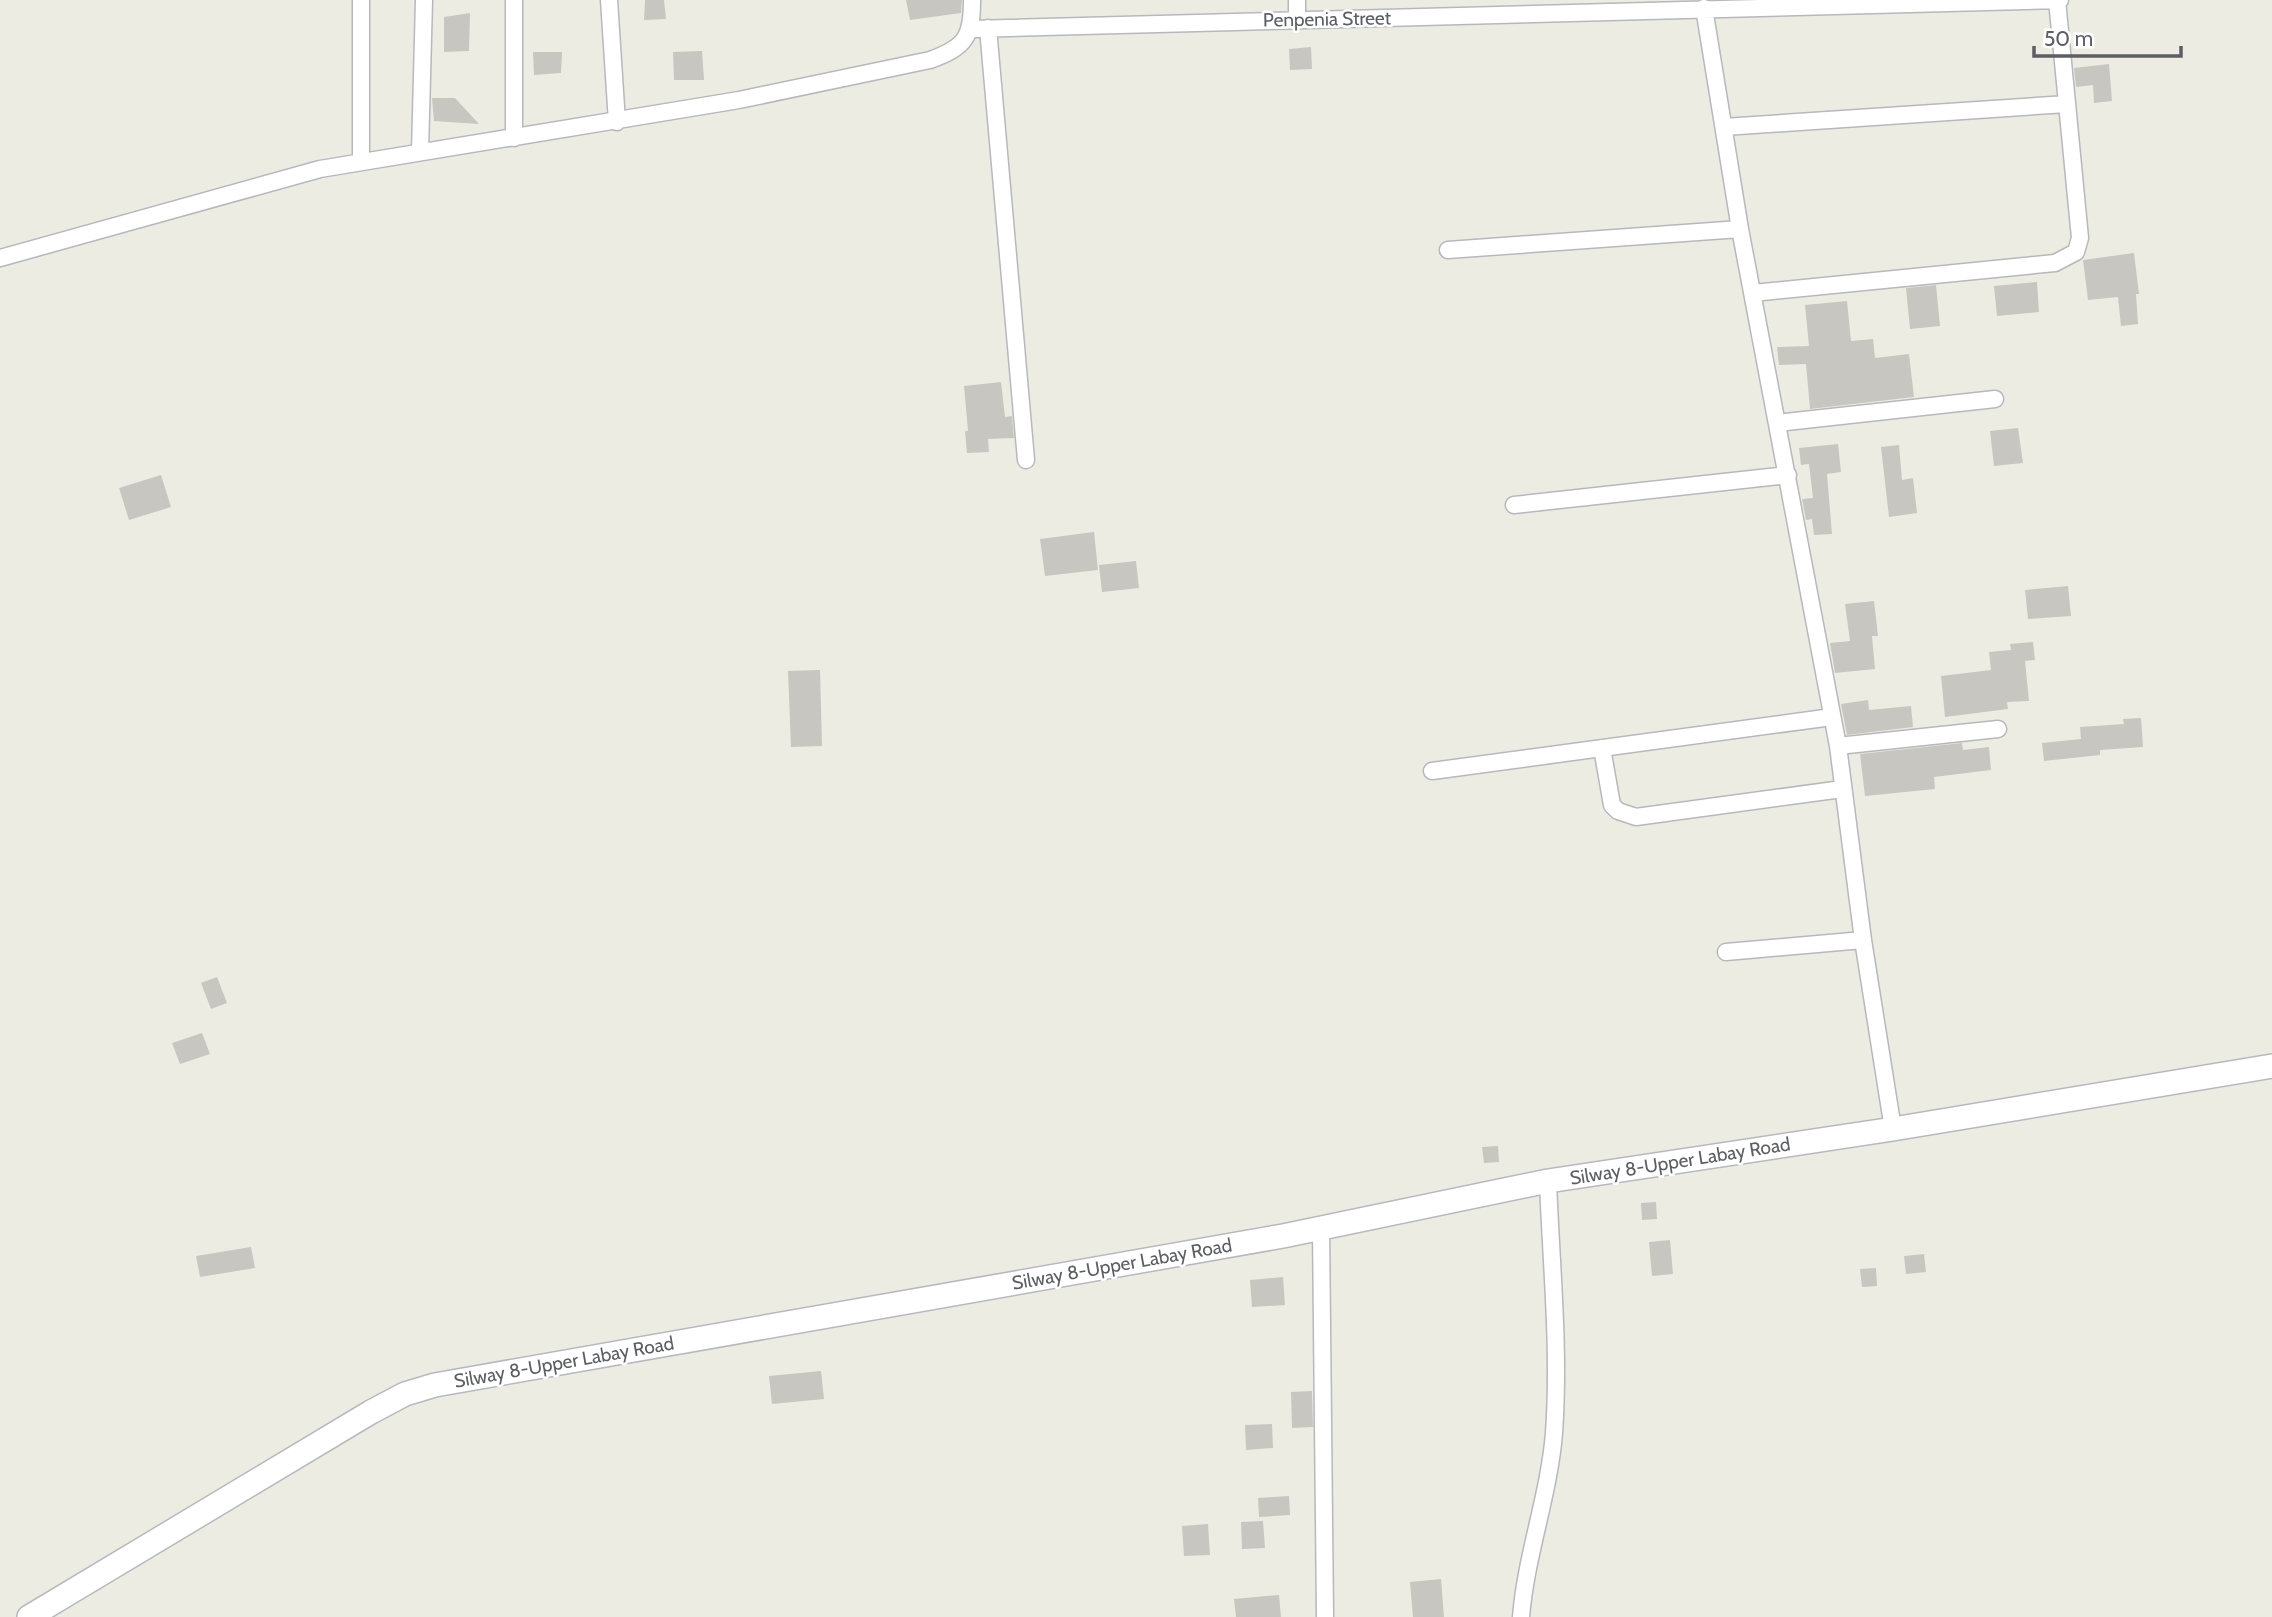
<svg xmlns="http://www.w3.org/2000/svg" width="2272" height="1617" font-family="Cabin,sans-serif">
<rect width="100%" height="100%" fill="#edece3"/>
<path fill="#c8c6c0" d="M645,0H664L666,19L644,20Z
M906,0H962L961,13L910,20Z
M470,13L469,51L444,52V17Z
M1311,47L1312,69L1290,70L1289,49Z
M702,51L704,80H674L673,52Z
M533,52H562L561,73L534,75Z
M2109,64L2112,101L2094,103L2093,85L2076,87L2074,68Z
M432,98H455L479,124L434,121Z
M2134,253L2139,294H2136L2138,324L2121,326L2118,297L2088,300L2083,260Z
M2037,282L2039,312L1997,316L1994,286Z
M1936,285L1940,326L1910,329L1906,288Z
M1847,301L1851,341L1873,339L1875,358L1909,354L1914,397L1810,409L1806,364L1779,365L1777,347L1809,346L1805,305Z
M1001,382L1005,417L1012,416L1014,438L988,439L989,452L967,453L965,431H968L964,386Z
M2018,428L2023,463L1994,466L1990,431Z
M1838,444L1841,472L1827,474L1832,534L1814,535L1812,519L1806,520L1802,499L1813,498L1809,464L1801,465L1799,448Z
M1899,445L1902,480L1913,478L1917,513L1889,517L1881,447Z
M161,475L171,507L129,520L119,488Z
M1094,532L1098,570L1045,576L1040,539Z
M1136,561L1139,588L1102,592L1099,565Z
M2068,586L2071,616L2028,619L2025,590Z
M1874,601L1878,636H1872L1875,669L1835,673L1830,643L1850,641L1845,604Z
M2033,642L2035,660L2025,661L2029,701L2007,702L2008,709L1945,717L1941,676L1991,670L1989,652L2011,650L2010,644Z
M820,670L822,746L791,747L788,671Z
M1868,700L1869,710L1911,706L1913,727L1847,735L1841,704Z
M2141,718L2143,747L2100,750V755L2044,761L2042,743L2081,739L2080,727L2124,724L2123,719Z
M1962,743L1963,750L1989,747L1991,770L1934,777L1935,789L1865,796L1860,754Z
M217,977L227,1003L211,1009L201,983Z
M202,1033L210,1054L180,1064L172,1043Z
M1498,1146L1499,1162L1484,1163L1482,1147Z
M1656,1202L1657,1219L1642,1220L1641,1203Z
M1670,1240L1673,1274L1652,1276L1649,1242Z
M251,1247L255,1268L200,1277L196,1256Z
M1924,1254L1926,1272L1906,1274L1904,1256Z
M1876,1268L1877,1286L1862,1287L1860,1269Z
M1283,1277L1285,1305L1252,1307L1250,1280Z
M821,1371L824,1399L772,1404L769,1376Z
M1312,1391L1313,1427L1292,1428L1291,1392Z
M1272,1424L1273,1448L1246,1450L1245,1425Z
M1289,1496L1290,1515L1259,1517L1258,1498Z
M1263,1521L1265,1548L1242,1549L1241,1522Z
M1208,1524L1210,1555L1184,1556L1182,1526Z
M1441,1579L1444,1617H1413L1410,1582Z
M1279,1595L1281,1617H1236L1234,1599Z"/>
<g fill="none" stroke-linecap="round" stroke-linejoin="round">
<defs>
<path id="minor" d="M514,0V138
M609,0L617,122
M1704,8L1740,229L1838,746L1863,940L1893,1129
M1297,20V0
M988,28L1026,460
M972,29L2060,0
M1724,127L2067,104
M420,152L424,0
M361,162V0
M1448,250L1740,229
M0,258L320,169L739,100L930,60C966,47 972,37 972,0
M1753,293L2055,263L2076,252L2080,238L2057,0
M1777,423L1995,399
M1514,505L1788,475
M1838,746L1998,729
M1602,748L1612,805L1618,811L1636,817L1842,789
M1432,771L1832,717
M1726,952L1863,940
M1321,1228L1325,1617
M1521,1617C1526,1555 1549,1495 1554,1433C1560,1349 1551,1264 1548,1181"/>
<path id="secondary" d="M29,1617L371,1412L405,1394L435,1385L1283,1236L1548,1181L1893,1129L2272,1066"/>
</defs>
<use href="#minor" stroke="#b6b8bc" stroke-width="19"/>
<use href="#secondary" stroke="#b7b9be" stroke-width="26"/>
<use href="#minor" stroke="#fff" stroke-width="16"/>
<use href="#secondary" stroke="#fff" stroke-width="23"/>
</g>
<g text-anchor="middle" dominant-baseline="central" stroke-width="5" stroke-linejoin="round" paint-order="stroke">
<g font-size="19" fill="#5c5e63" stroke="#fff">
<text transform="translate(1327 19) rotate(-1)">Penpenia Street</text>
<text transform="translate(1680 1161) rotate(-9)">Silway 8-Upper Labay Road</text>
<text transform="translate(1122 1264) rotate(-10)">Silway 8-Upper Labay Road</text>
<text transform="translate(564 1362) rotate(-10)">Silway 8-Upper Labay Road</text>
</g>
</g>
<path d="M2034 46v10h147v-10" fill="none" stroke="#5c5e63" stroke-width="3.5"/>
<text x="2044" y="46" font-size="21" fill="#5c5e63" stroke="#ffffff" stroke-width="5" paint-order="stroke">50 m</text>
</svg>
